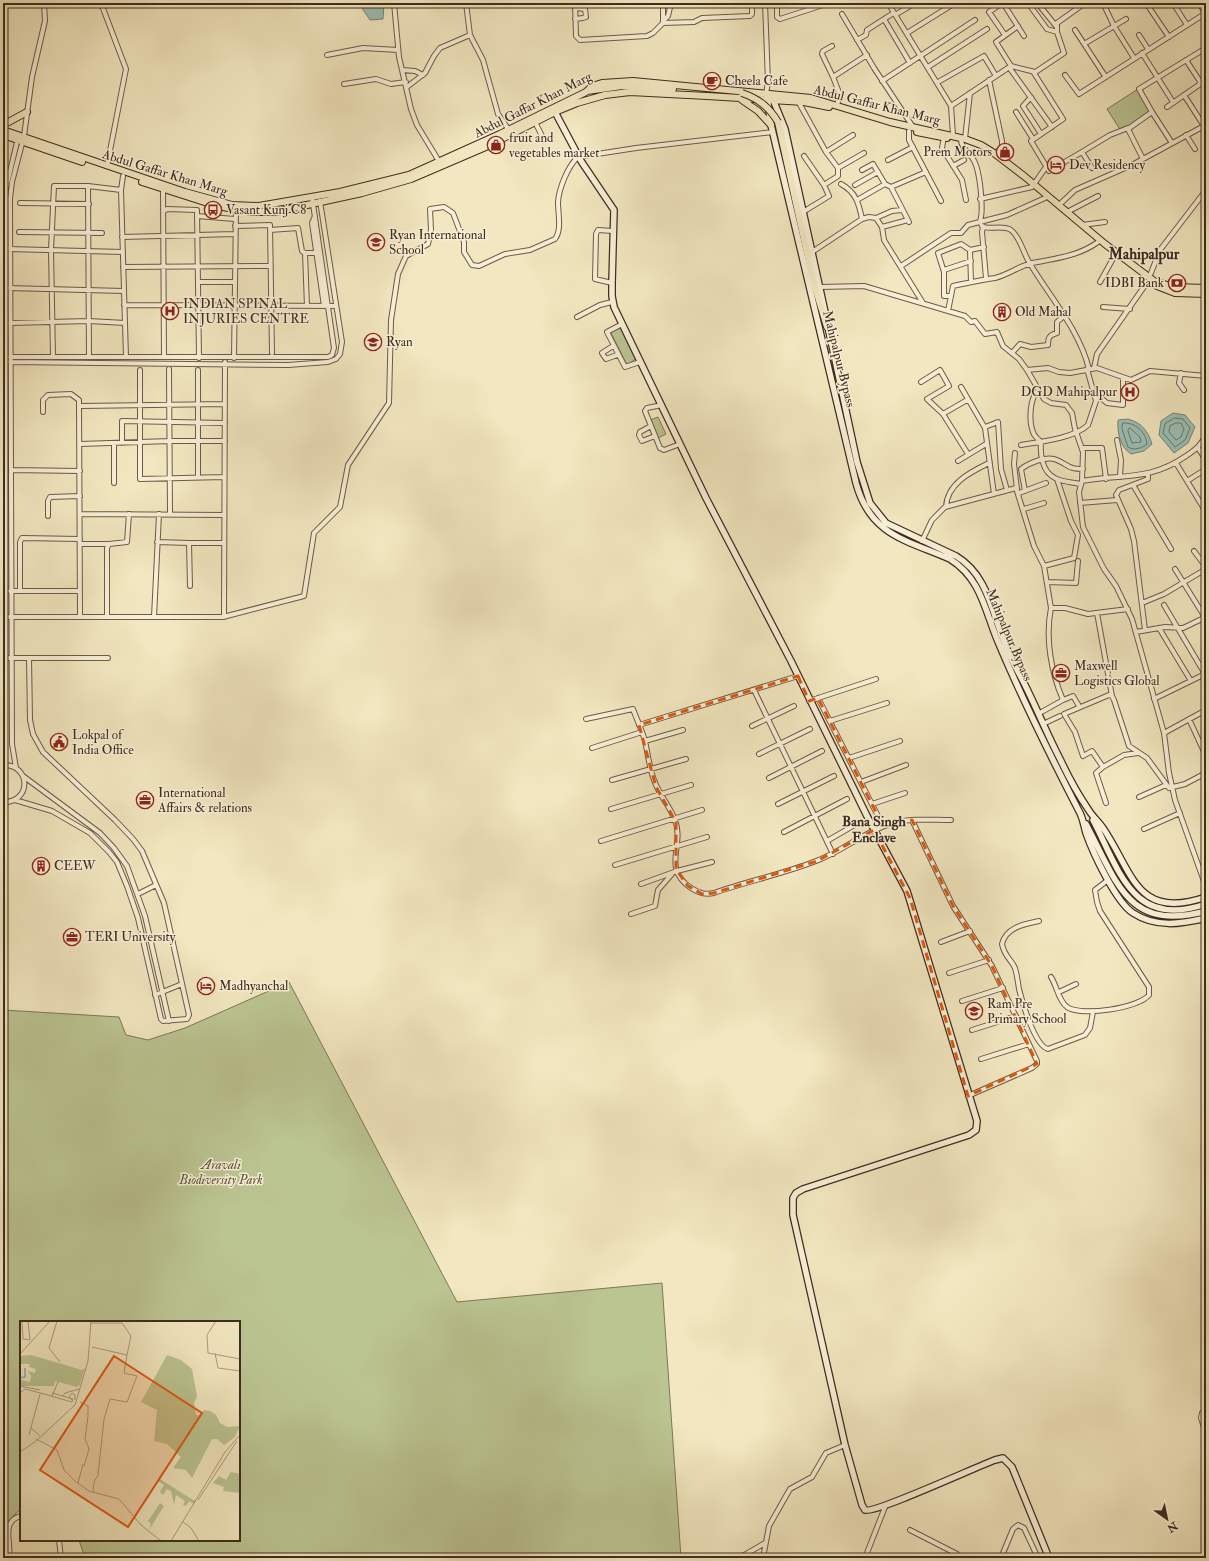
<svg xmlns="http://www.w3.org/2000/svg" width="1209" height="1561" font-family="'IM FELL Double Pica',serif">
<rect width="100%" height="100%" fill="#f2e7c0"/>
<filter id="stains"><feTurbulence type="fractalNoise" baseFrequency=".005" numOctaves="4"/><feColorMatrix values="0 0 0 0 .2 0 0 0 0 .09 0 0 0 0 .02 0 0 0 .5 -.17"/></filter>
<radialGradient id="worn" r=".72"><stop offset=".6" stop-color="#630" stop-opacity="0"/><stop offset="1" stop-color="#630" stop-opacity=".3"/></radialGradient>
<path fill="#bbc592" stroke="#7d7858" d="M1138,89L1152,112L1121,131L1107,109Z
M621,327L637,358L627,365L610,331L612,328Z
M658,417L666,434L658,438L650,420Z
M289,982L457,1302L662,1283L681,1558H85L79,1540H239V1322H21V1509L15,1514L3,1531V1010L119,1017L126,1035L148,1040L185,1028Z"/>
<path fill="#9bbfb4" stroke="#768478" d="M361,3H384L383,19L370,20L362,8Z
M1173,413L1185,415L1195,427L1188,443L1174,453L1159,435L1161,421Z
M1128,419C1142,423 1148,431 1152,444L1144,451L1131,454C1120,447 1117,432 1118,420Z"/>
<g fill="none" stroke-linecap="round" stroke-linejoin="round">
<path stroke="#6d766a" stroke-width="1" d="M1175,418L1183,419L1190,428L1185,440L1175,447L1163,433L1165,424Z
M1123,423C1135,422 1146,432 1147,444C1142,448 1134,451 1128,447L1122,429Z
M1176,423H1181L1184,429L1181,437L1176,440L1169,432L1170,426Z
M1130,428L1140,437L1141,442L1132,443L1128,431Z"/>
<defs>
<path id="street" d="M101,3L126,69L107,166
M394,3L399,57L411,109L417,125L440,163
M466,3L470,35L483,60L498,114L509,130
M575,3L576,36L580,40L647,36L653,33L663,23L694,22L702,18L750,16L752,14V3
M765,3L768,82L766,94
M777,3V17L780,19L829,3
M888,3L951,106L953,135
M1002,3L989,12L1005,35
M1003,3L1024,36
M1028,3L1047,29L1057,32
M1085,3L1057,23V32L1064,53L1034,73L1063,119L1031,141L1049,171L1082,152L1092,168
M1103,3L1114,26L1134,58
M1146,3L1169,37
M1173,3L1187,25
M1199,3L1205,13
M1039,5L1056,26
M575,8L585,9L586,17L583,18L575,19
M842,14L874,68L913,127
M895,15L915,3
M884,19L910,63
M663,21L668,16L671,3
M663,23V3
M1018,26L996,42L1011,66L1035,72
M1075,30L1105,76
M907,33L955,3
M1139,35L1148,49
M857,40L866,35L867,30L892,14
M1084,44L1126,19
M832,46L823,51L822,54L833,77
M1142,53L1173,102
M327,55L363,48L398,50
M1186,60L1201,83
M928,67L987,29
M402,70L415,71L423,75
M1011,70L1052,127
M1065,75L1079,94L1206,13
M989,80L1002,141V148L998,156
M882,81L975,20
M938,82L984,56L996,76
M344,84L376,79L391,84L406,82
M407,87L425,73L434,56L440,48L470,35
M1184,95L1206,129
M1031,97L1023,106L1041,134
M798,101L826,152L838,168L864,153
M837,105L840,95L833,77L867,55
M951,106L1011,66
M1167,107L1206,80
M1016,112L1033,139
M1152,112L1172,143
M535,122L544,140
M909,131V140L941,201
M1186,135L1195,149
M944,137L942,148L962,180L966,200
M965,139L970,93
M961,140C961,148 969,152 973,159C980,169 984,210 980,221L982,226C988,231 1002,224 1011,230C1020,237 1023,252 1029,262C1049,296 1079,329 1089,369
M826,152L853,135
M1082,152L1110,135L1128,128
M804,156L824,185
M1143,159L1128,129L1152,112L1139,89L1206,48
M888,160L913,147
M953,166L964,160
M123,176L121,190L126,357
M841,184C856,192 859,204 862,219
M885,184L891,187L909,222
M1034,184L1046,167
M855,185L878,172
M88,186L89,357
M891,187L926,172
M163,190L164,357
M980,199L1032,187
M857,200L885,184L873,164L862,170
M20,203L89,204
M1059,205L1075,190L1132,165L1204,126
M164,211L167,209L197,210L199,358
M803,212L829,196L824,185L838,176V168
M1067,212L1098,196
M197,216L235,219
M315,216L312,223L324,306
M876,218L892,211L902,210
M1082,225L1105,222
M235,226L270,225L272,353
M882,227L908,220
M983,227L982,232L986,278
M270,230L298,228L302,251L305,253H316
M19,232L102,233
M122,237L235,234
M8,249L123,252
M812,252L862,219L869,217L876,218L882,227L884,240L923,303
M305,253L307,306
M901,266L951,233H961L968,225L1007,215L1045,198
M123,267L271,266
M944,270L971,261
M1149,278L1160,250L1206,190
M198,282H235
M971,282L970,250L984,247
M1100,282L1115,255
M612,283L595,279L596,234L598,230L613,231
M820,287L864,286L965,316L971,322L975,321L985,334L997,332L1003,346L1019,359L1027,370L1048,368L1059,372L1070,373L1097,368L1131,380L1150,371L1206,376
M7,288L124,291
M951,296H944V272L938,253L961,244L970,250
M124,305L336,306
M1103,307L1130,309
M948,311L953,286C967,283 981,280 995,278C1008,275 1019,266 1032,263C1054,259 1079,256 1098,242
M577,317L600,305L612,302
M10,323L89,321L125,323
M622,324L607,332L625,367L640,362
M613,346L602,353L606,359L617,355
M1012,353L1020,344L1031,347L1048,345C1048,338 1049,335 1057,333V322L1064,316
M10,357H328L332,355L334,348L312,197
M53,357L51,250L54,186H88L121,190
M234,358L236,210
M10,362L288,365L328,362L336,359L340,354L342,342L320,201
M1094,368L1097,354L1148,281
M169,369L170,514
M140,370V479L224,477
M1027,370L1044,399L1051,403L1066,405L1072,413L1075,429L1083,452L1082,481L1079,492L1083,527L1104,569L1116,586L1132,619L1164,733L1169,773L1175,800L1206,887
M1181,373L1179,383L1184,390
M921,382L940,370L949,386L927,399L943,414L968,454
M961,387L985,428L994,494
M1039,390C1029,397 1029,422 1033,432C1034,436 1038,439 1041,442C1040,454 1042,472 1055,478C1062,482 1072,482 1080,484
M1096,397L1101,398L1107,403L1123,405V378
M662,405L647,408L645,411L660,448L664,450L680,444
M80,406L225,404
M43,412V400L48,395L71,394L79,400L80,617
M943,414L967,400
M651,426L640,432L639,435L642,441L655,436
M985,427L998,422L1001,469L1007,490
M1117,440L1121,460L1120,477
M114,443V483
M122,443V421L225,423
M80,444L170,441H225
M1021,445C1039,442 1075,438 1088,425L1096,401L1087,369
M1083,448H1102L1106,479
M1198,448L1206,460
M1015,453L1014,464L1017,489
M958,461L986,444
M1176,463L1206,512
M11,470L80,471
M198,477V370
M1082,481C1122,474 1150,481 1186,456C1195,450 1202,445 1206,434
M1187,481L1206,469
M1133,485L1171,549
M1025,491L1021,469C1029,463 1047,455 1057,460C1070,466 1068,469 1083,469
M1019,493L1046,483
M1080,503L1117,500
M946,507C947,483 971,472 989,463
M1024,509L1044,503
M80,514L224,515
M48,516V501L50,497L80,496
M922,541L932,520L945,507L1016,488L1034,546L1044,566L1051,608
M157,542L189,543L190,586
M189,543H224
M80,544H109
M1194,551L1206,567
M1044,566L1074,558L1078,535L1071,521L1057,479
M1175,569L1206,619
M1047,582L1076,583L1078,561
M10,591H80
M20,591V542L22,538L80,539
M1142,603L1164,594L1206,569
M1097,613L1112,696
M5,617H223L304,596L314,533L340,507L348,465L389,403L391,320L398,274L406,256L428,244L431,230L430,209L444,207L453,213L464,242V252L472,265L479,266L505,254L530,250L555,239C562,230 558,214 558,202C559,188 568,166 578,157L636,148L773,132
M107,617V548L109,544L127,542L129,514
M154,617L159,514
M224,617L225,362
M1159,628L1191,681
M1145,630L1134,541L1131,529L1116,495L1119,490L1148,479V474
M1136,632L1165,627L1183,628L1206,617
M9,658H108
M754,690L833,854
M818,698L883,826
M1154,699L1205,674L1164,605
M1063,700L1073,696L1079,706
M809,701L876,679
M1038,714L1063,700C1051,672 1045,638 1051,608H1065L1088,614L1128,609
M586,719L633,709C637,720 642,730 645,741C648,754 649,767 654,780C659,795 670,806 675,820C685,845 661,868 691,888C699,893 705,895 714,893C748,881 783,874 816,861C843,851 865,831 893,823C911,818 931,820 951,820
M1189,719L1206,756
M830,721L887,703
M1043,724L1060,716
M639,725L798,676
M752,726L794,706
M1164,733L1206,710
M3,740L5,453L4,223L5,192L18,138
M645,741L683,730
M592,748L642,732
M759,754L810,729
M849,758L900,741
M3,765C31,764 32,803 3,802
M1103,767L1124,755L1138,753
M16,768L12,744L10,199L12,182L24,136L32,77L45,21L44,3
M23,776L100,833L114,848L127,866L145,916L169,1021
M769,778L822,751
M612,780L686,759
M861,782L906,765
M1139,797L1166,785
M15,800L52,811L90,833L109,852L117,862L127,886L138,918L161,1019L163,1021L187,1019L189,1015L164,903L142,851L133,839L115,820L43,752L33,734L30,720L29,658
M1106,803L1096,773L1103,767L1092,751L1083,756L1075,732L1064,714L1109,695L1112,696L1114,700L1129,746L1147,758L1169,788L1185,784L1206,773
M778,804L834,776
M872,804L905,793
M611,809L691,785
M912,820L953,906L992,966L1037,1061V1064L1032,1068L968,1096
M1144,829L1180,813
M784,832L847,799
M601,841L702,810
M827,841L858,823
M615,865L707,837
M641,884L677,871L712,862
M138,894L156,885
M631,914L655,906L658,890L672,874
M1039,921C1025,924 1006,927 1002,944C1004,956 1011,959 1015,968C1017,975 1018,982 1019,989C1022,1002 1035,1046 1048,1049L1085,1035L1090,1028L1093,1012
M941,942L970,931
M949,973L989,960
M1051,977C1057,986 1058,1000 1067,1007C1081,1017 1139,1008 1149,995V987L1100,911L1097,902L1095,890L1108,880
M1059,992L1076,984
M155,995L182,984
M962,1001L1003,988
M972,1030L1016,1016
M981,1059L1029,1044
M1206,1411L1202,1413L1201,1418L1206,1433
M910,1530L957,1554L958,1558
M59,1540L61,1558
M9,1558C12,1544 0,1521 21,1516
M739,1558L765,1543
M763,1558L769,1526L790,1489L812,1477L826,1453L845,1445
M865,1558L885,1507
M1001,1558L1013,1529L1018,1525L1024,1528L1038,1558"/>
<path id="secondary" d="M767,96L771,125L856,483C870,535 906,540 950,559C982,579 985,612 999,644C1023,701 1051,757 1080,813C1083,819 1084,826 1086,833C1093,853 1116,902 1133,913C1156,928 1181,924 1206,918
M772,97L785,129L825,312
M555,112L581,161L614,210L612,283V296L614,307L706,498L791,661L867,816L907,891L977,1121L976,1130L969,1135L803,1189L796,1193L793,1198V1215L845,1445L862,1505L865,1510C874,1514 978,1466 995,1460L1003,1458L1012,1467L1049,1558
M827,322L857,462L870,503L886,523L956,556C988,575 992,613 1005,644C1010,658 1018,671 1025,685C1037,709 1047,734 1060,759C1068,776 1077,793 1088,809C1092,816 1098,821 1103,828C1133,872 1136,921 1206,897
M1093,820C1120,872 1133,929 1206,904
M1086,824C1117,882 1128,933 1206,911"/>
<path id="primary" d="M587,91L622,86L673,89
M742,100L758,111L771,125
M778,122L814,284L827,327
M3,125L27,112
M3,130L185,192L232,205L259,206L340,192L409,175L500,134L586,92L592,86L602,83L633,81L811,98L890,122L965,139L981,145L994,153L1024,176L1105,244L1154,281L1174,287L1206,288
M917,132L947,138
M3,135L82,162
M142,182L217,206L252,212H275L362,193L411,179L488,146L555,112L577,103L605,95L630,92L707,96L804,102L829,107
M1157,286L1175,293L1206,294"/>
</defs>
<use href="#street" stroke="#6c5b47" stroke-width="6"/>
<use href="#secondary" stroke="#3f2c1f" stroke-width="8"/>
<use href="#primary" stroke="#3f2c1f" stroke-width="8"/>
<use href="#street" stroke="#f7efd6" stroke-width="4"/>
<use href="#secondary" stroke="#f7efd6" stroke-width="5.5"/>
<use href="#primary" stroke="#f2e7c0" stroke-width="6"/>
<defs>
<path id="primary-bridge" d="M742,93C759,99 769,107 778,122"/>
</defs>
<use href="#primary-bridge" stroke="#3f2c1f" stroke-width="8" stroke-linecap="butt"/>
<use href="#primary-bridge" stroke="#f2e7c0" stroke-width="6"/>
</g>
<path fill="none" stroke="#e0570d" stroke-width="3" stroke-dasharray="8 5" stroke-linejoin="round" d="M798,676L809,701L818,698L883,826L912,820L953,906L992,966L1037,1064L968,1096L910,898L874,830L817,861L714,893L702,894L688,886L676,869V822L656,787L639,725Z"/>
<defs>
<symbol id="cafe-ring" viewBox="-11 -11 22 22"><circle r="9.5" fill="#f7efd6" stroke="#8f2418" stroke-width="1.5"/><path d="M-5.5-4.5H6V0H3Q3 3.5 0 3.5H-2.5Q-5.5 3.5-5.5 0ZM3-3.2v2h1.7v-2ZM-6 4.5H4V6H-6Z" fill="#8f2418"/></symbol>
<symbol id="shop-ring" viewBox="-11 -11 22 22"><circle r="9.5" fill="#f7efd6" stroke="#8f2418" stroke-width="1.5"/><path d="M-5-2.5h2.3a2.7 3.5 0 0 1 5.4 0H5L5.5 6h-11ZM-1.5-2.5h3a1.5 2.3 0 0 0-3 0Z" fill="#8f2418"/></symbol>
<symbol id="hotel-ring" viewBox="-11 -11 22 22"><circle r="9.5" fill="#f7efd6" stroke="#8f2418" stroke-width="1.5"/><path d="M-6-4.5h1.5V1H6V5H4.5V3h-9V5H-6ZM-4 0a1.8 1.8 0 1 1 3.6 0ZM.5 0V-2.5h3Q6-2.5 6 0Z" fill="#8f2418"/></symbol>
<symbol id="bus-ring" viewBox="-11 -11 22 22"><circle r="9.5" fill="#f7efd6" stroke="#8f2418" stroke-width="1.5"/><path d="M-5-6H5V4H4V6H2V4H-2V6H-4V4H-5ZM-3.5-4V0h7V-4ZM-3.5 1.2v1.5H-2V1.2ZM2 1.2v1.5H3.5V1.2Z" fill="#8f2418"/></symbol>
<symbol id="school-ring" viewBox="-11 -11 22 22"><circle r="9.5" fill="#f7efd6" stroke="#8f2418" stroke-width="1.5"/><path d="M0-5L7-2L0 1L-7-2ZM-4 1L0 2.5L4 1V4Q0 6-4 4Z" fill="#8f2418"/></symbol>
<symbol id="bank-ring" viewBox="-11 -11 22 22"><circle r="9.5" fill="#f7efd6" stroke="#8f2418" stroke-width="1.5"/><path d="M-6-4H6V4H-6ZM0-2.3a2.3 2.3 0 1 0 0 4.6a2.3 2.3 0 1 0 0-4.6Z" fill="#8f2418"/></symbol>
<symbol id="hospital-ring" viewBox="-11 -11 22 22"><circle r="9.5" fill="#f7efd6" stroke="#8f2418" stroke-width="1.5"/><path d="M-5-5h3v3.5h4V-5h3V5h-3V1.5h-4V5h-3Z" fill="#8f2418"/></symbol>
<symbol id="building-ring" viewBox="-11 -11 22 22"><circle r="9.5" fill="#f7efd6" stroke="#8f2418" stroke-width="1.5"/><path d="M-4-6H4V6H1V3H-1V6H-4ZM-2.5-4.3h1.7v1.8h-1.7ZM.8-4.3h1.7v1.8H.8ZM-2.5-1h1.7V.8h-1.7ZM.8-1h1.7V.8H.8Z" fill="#8f2418"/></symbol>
<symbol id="office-ring" viewBox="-11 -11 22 22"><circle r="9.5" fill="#f7efd6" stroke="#8f2418" stroke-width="1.5"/><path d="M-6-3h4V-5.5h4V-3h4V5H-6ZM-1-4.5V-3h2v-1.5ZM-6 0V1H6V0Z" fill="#8f2418"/></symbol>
<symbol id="civic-ring" viewBox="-11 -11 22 22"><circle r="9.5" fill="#f7efd6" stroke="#8f2418" stroke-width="1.5"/><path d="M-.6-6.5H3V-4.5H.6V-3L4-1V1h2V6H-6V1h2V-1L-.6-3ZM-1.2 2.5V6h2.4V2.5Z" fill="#8f2418"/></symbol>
</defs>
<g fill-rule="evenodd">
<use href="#cafe-ring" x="702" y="71" width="20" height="20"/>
<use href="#shop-ring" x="486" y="135" width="20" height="20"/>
<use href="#shop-ring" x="995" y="142" width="20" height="20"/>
<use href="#hotel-ring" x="1046" y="155" width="20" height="20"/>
<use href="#bus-ring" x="203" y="200" width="20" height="20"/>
<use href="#school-ring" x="366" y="232" width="20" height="20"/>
<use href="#bank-ring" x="1167" y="273" width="20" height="20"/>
<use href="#hospital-ring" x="160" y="301" width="20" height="20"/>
<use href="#building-ring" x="992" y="302" width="20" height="20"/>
<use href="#school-ring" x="363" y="332" width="20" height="20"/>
<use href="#hospital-ring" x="1120" y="382" width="20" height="20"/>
<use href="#office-ring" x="1051" y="663" width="20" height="20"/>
<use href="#civic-ring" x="49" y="732" width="20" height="20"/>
<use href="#office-ring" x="135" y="790" width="20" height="20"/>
<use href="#building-ring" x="31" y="856" width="20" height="20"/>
<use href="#office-ring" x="62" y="927" width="20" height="20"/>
<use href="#hotel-ring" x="196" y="976" width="20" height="20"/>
<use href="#school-ring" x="964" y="1001" width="20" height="20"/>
</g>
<g text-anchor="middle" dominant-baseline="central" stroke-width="3" stroke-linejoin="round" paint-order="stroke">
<g font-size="13" fill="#3f2c1f" stroke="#f7efd6" text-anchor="start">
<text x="725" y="81">Cheela Cafe</text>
<text x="509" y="138">fruit and<tspan x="509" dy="15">vegetables market</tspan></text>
<text x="992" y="152" text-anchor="end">Prem Motors</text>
<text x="1069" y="165">Dev Residency</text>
<text x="226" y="210">Vasant Kunj C8</text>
<text x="389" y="235">Ryan International<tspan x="389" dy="15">School</tspan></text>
<text x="1164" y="283" text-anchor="end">IDBI Bank</text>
<text x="183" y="304">INDIAN SPINAL<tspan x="183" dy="15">INJURIES CENTRE</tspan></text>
<text x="1015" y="312">Old Mahal</text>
<text x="386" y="342">Ryan</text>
<text x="1117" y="392" text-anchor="end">DGD Mahipalpur</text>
<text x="1074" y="666">Maxwell<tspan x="1074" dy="15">Logistics Global</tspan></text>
<text x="72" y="735">Lokpal of<tspan x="72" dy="15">India Office</tspan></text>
<text x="158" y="793">International<tspan x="158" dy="15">Affairs &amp; relations</tspan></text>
<text x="54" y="866">CEEW</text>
<text x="85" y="937">TERI University</text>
<text x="219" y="986">Madhyanchal</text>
<text x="987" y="1004">Ram Pre<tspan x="987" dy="15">Primary School</tspan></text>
</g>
<g font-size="13" fill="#3f2c1f" stroke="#f7efd6">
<text transform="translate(533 105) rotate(-27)">Abdul Gaffar Khan Marg</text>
<text transform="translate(877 105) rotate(14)">Abdul Gaffar Khan Marg</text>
<text transform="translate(165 173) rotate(17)">Abdul Gaffar Khan Marg</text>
<text transform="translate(839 359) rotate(76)">Mahipalpur Bypass</text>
<text transform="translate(1009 635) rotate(67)">Mahipalpur Bypass</text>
</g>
<g font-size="13" font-style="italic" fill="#5e523c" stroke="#f7efd6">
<text x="221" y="1165">Aravali<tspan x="221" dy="15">Biodiversity Park</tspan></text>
</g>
<g font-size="14" font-weight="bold" fill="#3f2c1f" stroke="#f7efd6">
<text x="874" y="821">Bana Singh<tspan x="874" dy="16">Enclave</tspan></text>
</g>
<g font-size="15" font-weight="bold" fill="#3f2c1f" stroke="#f7efd6">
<text x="1144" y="254">Mahipalpur</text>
</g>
</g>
<g transform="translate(20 1321)">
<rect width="220" height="220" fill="#f2e7c0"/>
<path d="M11,34L62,49L65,47L59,66L58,64L57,66L35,60L34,65H0V59L10,61L11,55L8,50L15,52L16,48L9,46L10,43H0V35ZM147,34L161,39L172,48L177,75L174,82L176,94H181L184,89L190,90L196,94L200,102L207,106L220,105L215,116L204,124L197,118H192L172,157L166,149L153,147L161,136L147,123L134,120L137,89L121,81ZM211,151L220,153V172L203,170L204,166L193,162L199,155L206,159ZM140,158L173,179H176L174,183L169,180L166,185L163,184L165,180L156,174L154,184L151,170L147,168L143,174L140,171L144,164L138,160ZM140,182L144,185L129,209L131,203L128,200Z" fill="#bbc592"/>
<path fill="none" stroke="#9bbfb4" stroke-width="2" d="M0,57L5,56V47"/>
<path fill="none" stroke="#aa9c80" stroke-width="1" d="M8,0L10,19M37,0L29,27L40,41M2,1L3,18L10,19M71,2H102M102,2L111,15L107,34M72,26L107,34L104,52L117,55L107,81L90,78L84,98L78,154L74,161L73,171M188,32L187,14L196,0M188,32L220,38M195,32L198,47L220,50M0,33L30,0M0,65L20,69M0,72L5,68L32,75L38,61M32,72L53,78L52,81M31,75L52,81M43,75L45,72L59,68M52,79L49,76L52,72L55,74V79M60,81L68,85V95M11,107L20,115M9,114L20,73M16,118L37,129L44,149L55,160L69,170L99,178L121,204L141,220M0,131L16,120L55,84L68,40L71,0M64,145L69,128L65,118L68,95M58,162L63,143M178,179L217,120M163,201L171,207L179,220M151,220L205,131L220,114"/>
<path fill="#e0570d" fill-opacity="0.15" stroke="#e0570d" stroke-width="2" d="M94,35L182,92L108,206L20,149Z"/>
<rect width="220" height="220" fill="none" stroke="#3f2c1f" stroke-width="2"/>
</g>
<rect width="1209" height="1561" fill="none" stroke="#f2e7c0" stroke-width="16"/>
<rect x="4" y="4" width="1201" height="1553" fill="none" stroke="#3f2c1f" stroke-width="2"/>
<rect x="8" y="8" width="1193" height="1545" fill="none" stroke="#3f2c1f"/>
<g transform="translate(1167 1519) rotate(147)" stroke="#f7efd6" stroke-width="3" paint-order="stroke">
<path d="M0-3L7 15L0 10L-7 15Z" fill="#3f2c1f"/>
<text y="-6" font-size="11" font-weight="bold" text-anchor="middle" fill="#3f2c1f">N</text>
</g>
<rect width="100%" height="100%" filter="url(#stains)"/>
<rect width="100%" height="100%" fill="url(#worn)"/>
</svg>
